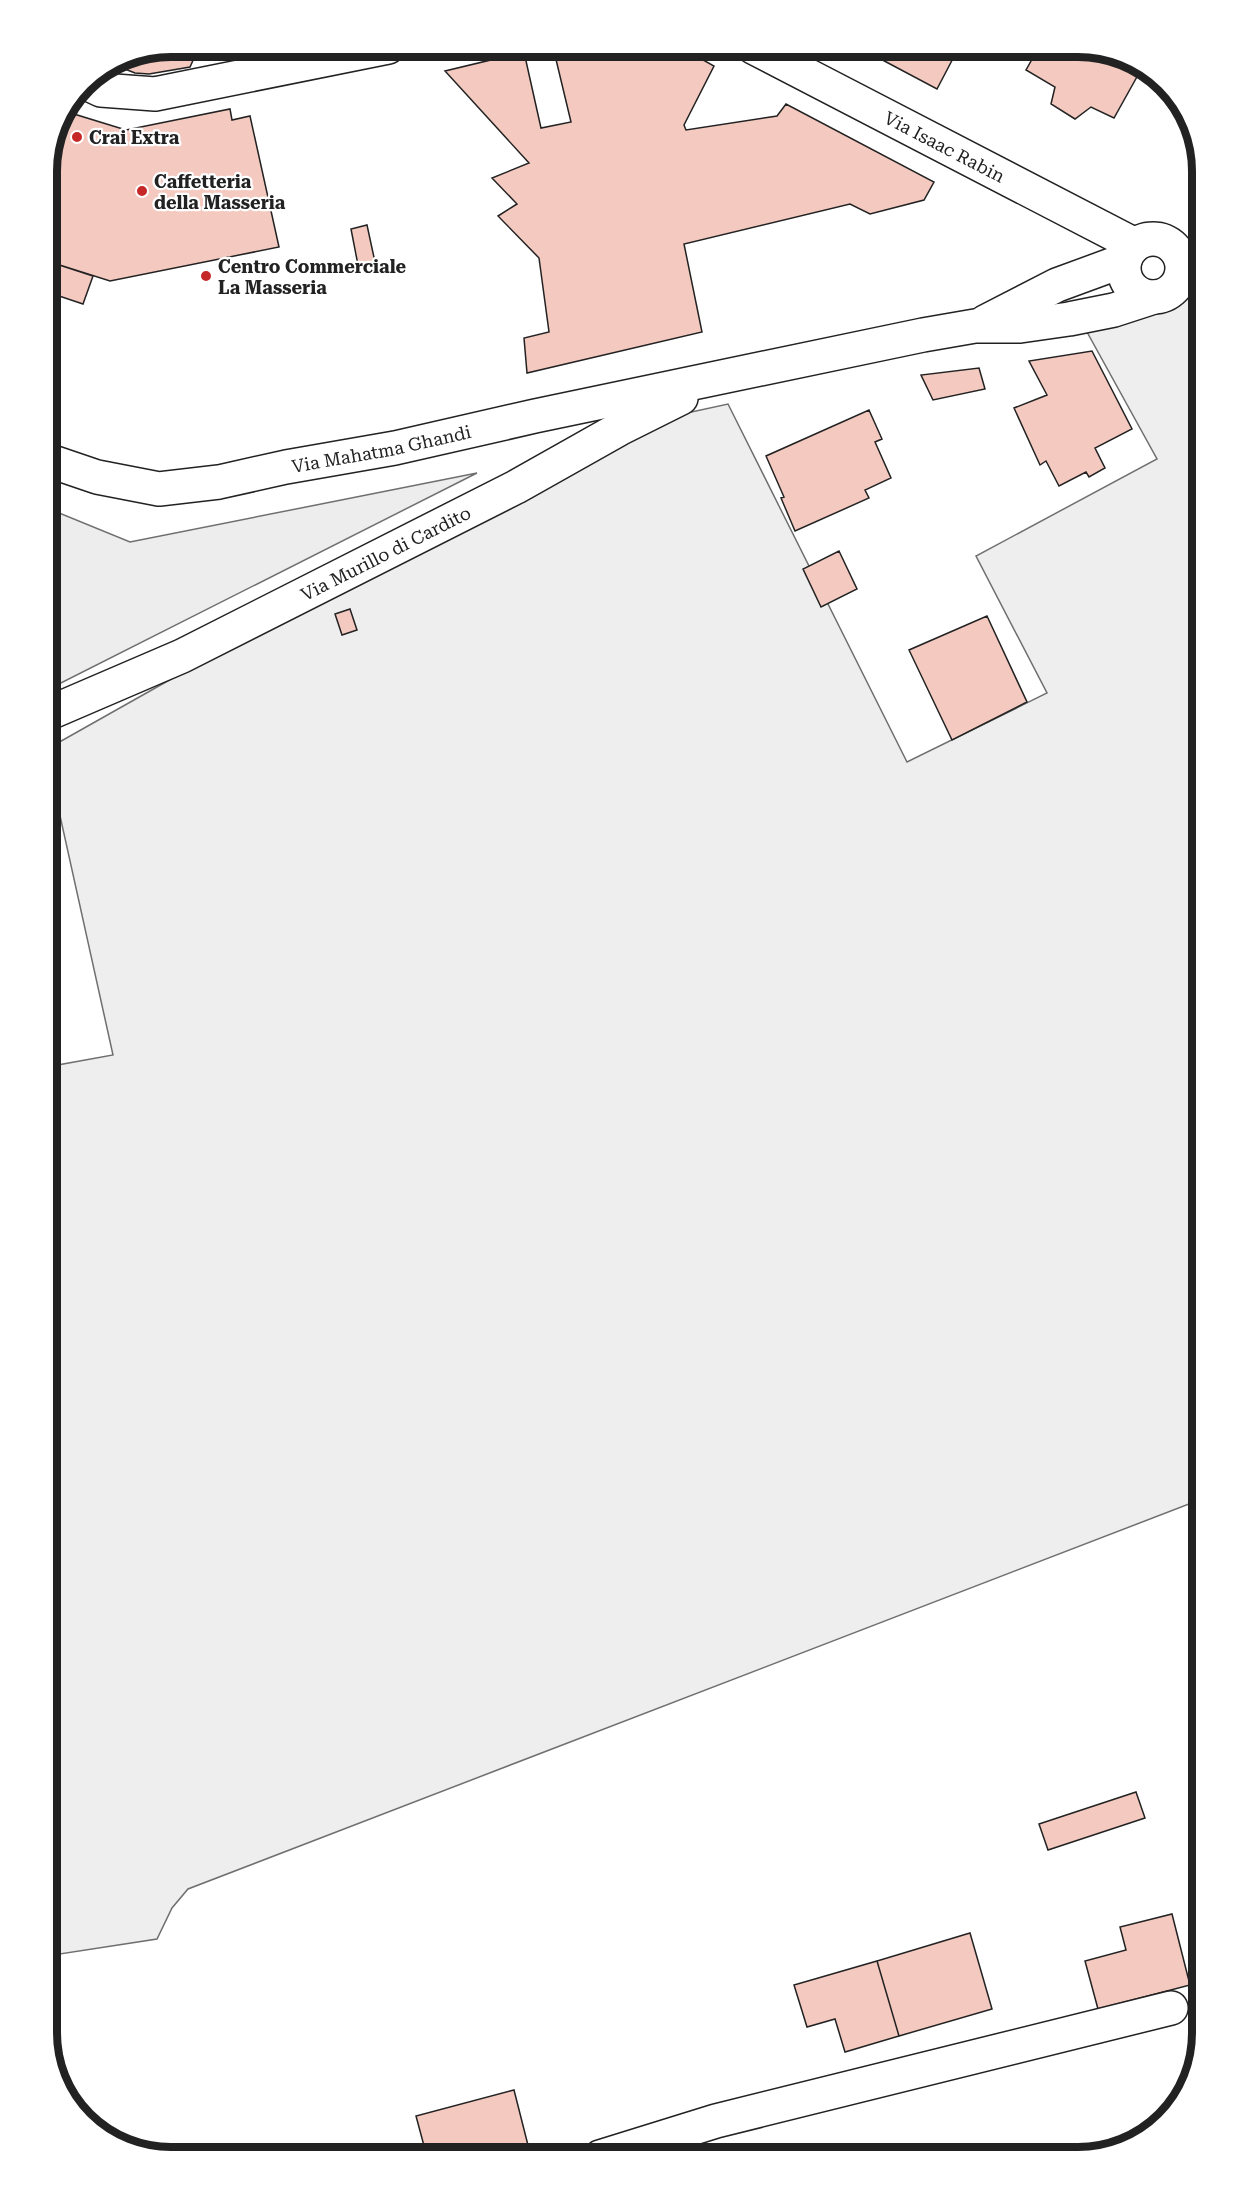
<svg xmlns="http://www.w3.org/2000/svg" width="1249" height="2204" font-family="'Roboto Serif',serif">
<rect width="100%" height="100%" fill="#fff"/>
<path fill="#eee" stroke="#6f6f6f" stroke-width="1.5" d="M1202,289V1499L188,1889L172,1908L157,1939L47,1956V1067L113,1055L47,757V749L212,656L673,416L728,404L907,762L1047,693L976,556L1157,459L1087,332L1090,326Z"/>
<path fill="#ededed" stroke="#6f6f6f" stroke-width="1.5" d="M477,473L47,690V508L130,542Z"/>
<path fill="#f3c9c0" stroke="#222" stroke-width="1.5" d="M170,46L199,47L190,67L149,74L135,73L112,64L123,56Z
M553,47H680L714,66L684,125L686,130L777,116L786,104L934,182L924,200L870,214L850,204L684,244L702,332L527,373L524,338L549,332L539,258L498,216L517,204L492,178L529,163L445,71L524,52L541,128L571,122Z
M858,47H959L937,89Z
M1039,47H1087L1143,66L1114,118L1091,107L1075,119L1051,104L1055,87L1026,70Z
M230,109L232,120L250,116L279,247L110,281L47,261V163L56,123L64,111L126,130Z
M367,225L375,262L358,265L351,229Z
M47,261L93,276L83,304L47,292Z
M1092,351L1132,429L1095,448L1105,468L1089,477L1086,472L1059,486L1046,461L1040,465L1014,408L1047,395L1029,361Z
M979,368L985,389L933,400L921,375Z
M869,410L882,439L875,442L891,478L865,490L869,498L795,531L781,498L784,497L766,456Z
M839,551L857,589L821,607L803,569Z
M350,609L357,630L342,635L335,614Z
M987,616L1027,702L952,740L909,650Z
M1136,1792L1145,1818L1048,1850L1039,1824Z
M1172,1914L1190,1985L1098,2009L1085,1961L1126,1950L1120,1927Z
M970,1933L992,2009L899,2036L877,1961Z
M877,1961L899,2036L845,2052L835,2019L807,2027L794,1985Z
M514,2090L531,2157H427L416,2116Z"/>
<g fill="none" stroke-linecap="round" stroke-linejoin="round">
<defs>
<g id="minor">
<path id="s1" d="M753,47L1135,245"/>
<path d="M84,82L101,90L155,94L388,47"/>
<circle cx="1153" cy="268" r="29"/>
<path d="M985,322L1057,285L1125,260"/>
<path id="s2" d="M47,460L97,477L159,489L219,482L286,467L395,448L535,416L923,335L975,326H1020L1069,319L1114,310L1154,297"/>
<path id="s3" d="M47,714L182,656L516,487L619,429L681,398"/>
<path d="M600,2157L716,2121L1171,2008"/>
</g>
</defs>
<use href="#minor" stroke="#222" stroke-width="36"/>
<use href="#minor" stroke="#fff" stroke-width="33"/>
</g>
<g fill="#c62828" stroke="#fff" stroke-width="2">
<circle cx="77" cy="137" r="6"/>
<circle cx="142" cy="191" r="6"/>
<circle cx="206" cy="276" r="6"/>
</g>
<g text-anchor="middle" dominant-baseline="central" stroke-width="4.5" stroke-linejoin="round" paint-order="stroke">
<g font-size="18" font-weight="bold" fill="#222" stroke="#fff" text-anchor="start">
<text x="89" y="137">Crai Extra</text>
<text x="154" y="181">Caffetteria<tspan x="154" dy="21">della Masseria</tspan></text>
<text x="218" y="266">Centro Commerciale<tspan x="218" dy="21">La Masseria</tspan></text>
</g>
<g font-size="18" fill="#222" stroke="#fff">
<text stroke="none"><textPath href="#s1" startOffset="216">Via Isaac Rabin</textPath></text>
<text stroke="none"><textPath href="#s2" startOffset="342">Via Mahatma Ghandi</textPath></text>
<text stroke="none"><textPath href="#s3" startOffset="375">Via Murillo di Cardito</textPath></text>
</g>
</g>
<path d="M0 0H1249V2204H0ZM171 57H1078A114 114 0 0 1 1192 171V2033A114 114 0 0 1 1078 2147H171A114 114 0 0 1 57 2033V171A114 114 0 0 1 171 57Z" fill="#fff" fill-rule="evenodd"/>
<path fill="none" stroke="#222" stroke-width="8" d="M171 57H1078A114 114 0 0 1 1192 171V2033A114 114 0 0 1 1078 2147H171A114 114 0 0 1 57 2033V171A114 114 0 0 1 171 57Z"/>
</svg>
